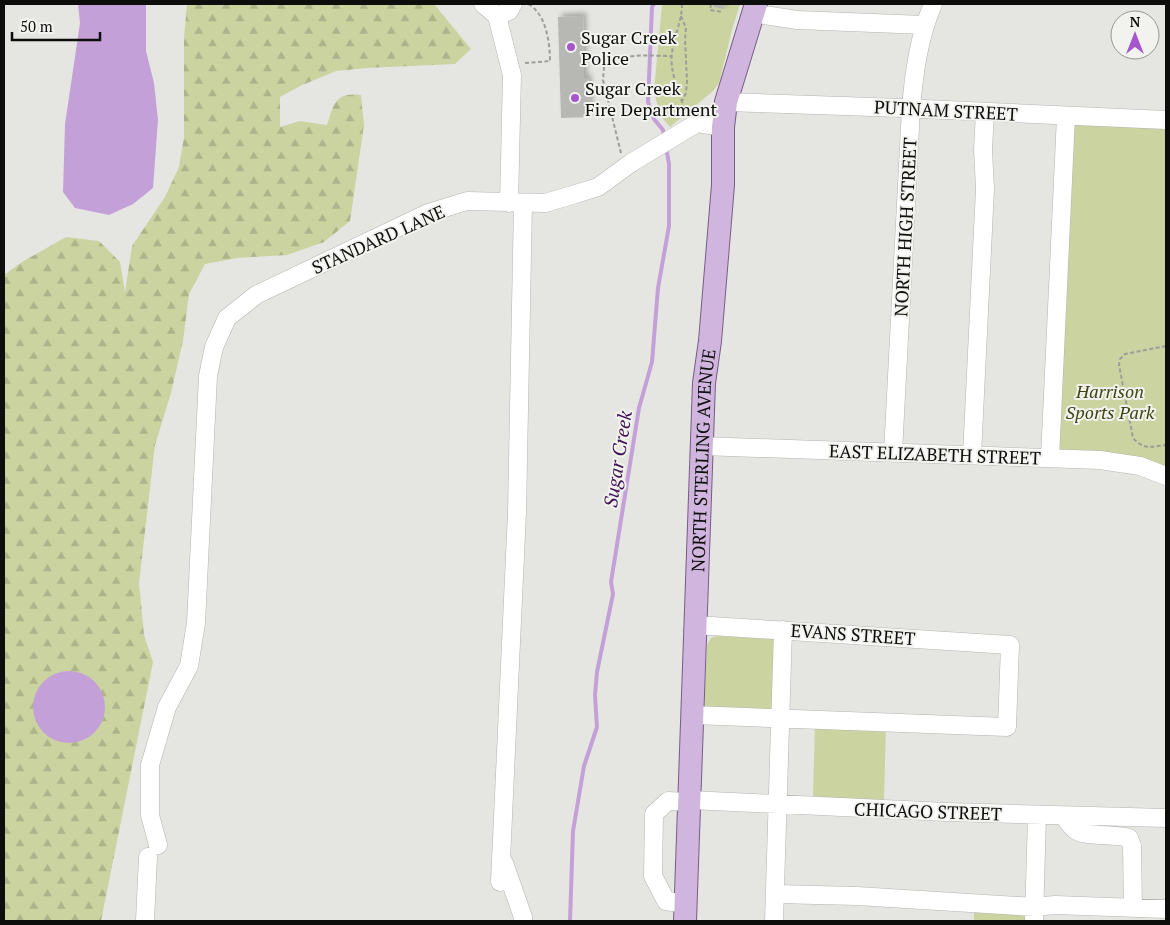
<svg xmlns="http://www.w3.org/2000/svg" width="1170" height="925" font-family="'PT Serif',serif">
<defs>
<pattern id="forest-firs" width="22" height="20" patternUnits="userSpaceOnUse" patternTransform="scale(1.25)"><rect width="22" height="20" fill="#cbd3a0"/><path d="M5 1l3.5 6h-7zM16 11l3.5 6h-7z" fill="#adb489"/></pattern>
<filter id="shadow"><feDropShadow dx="3.5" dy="-3.5" stdDeviation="2.5" flood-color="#0004"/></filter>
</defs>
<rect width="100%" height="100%" fill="#e5e6e2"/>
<path fill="#cbd3a0" d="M662,4H740L732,30L719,83L713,91L670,127L660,115L654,91Z
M1066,116L1166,121V476L1050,458Z
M717,636L782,639L779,714L704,711L707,645L711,638Z
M815,723L886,725L884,801L813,797Z
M974,908L1027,911V921H974Z"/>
<path fill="url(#forest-firs)" d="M187,4H434L471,49L455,64L367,68L336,71L300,86L280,97V127L300,121L327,125C334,104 335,92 361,95L364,125L350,221L324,242L287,255L237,258L205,264L189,294L183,341L171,393L155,445L139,583L144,635L153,662L101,921H4V275L22,262L66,237L99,241L120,262L125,292L132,246L165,197L179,167L184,137V38Z"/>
<path fill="#c4a0d8" d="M78,4H146V51L154,83L158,120L153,188L133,204L109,215L75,208L63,192L65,124L80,23Z
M33 707a36 36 0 1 1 72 0a36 36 0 1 1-72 0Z"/>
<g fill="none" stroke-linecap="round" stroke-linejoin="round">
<path stroke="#c4a0d8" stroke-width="4" d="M654,4L652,7L648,102L654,119L663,130L664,137
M570,921L573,831L584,766L597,727L595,695L597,672L613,594L611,582L639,408L652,362L658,288L669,226V164L666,147"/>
</g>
<path fill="#b7b8b4" filter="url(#shadow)" d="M714,4H725L724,9L714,7Z
M583,16L584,78H588L590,117L561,118L558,17Z"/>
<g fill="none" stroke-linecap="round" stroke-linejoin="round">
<defs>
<path id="minor" d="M483,4L497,16L512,75L509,203
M752,13L797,20L924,25
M497,16L509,11L513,4
M726,102L902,108L1166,120
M702,446L1100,460L1140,466L1166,476
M893,453L911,108C914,72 919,37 933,4
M972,455L985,189L983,150L985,112
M1050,458L1066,116
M693,715L1007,727L1010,645L695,625
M690,800L947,812L1166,818
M1063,816C1067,820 1070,825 1074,829C1084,838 1114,833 1129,838L1132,846L1133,908
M158,845L150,815V765L167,707L189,666L196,623L208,376L214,347L227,318L256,295L428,213L467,201L545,203L569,196L598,187L631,163L697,123L723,127
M504,863L523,917V921
M500,882L517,512L523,203
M775,894L857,896L1034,907L1055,905L1166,909
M686,904L666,901L653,876L654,814L668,801L689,802
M145,921L148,857
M774,921L783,630
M1034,921L1037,815"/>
<g id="major">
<path id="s1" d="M685,921L704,383L710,341L723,185V127L726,102L756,4"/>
</g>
</defs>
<use href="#minor" stroke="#b3b4b0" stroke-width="19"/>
<use href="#major" stroke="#775c86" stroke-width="24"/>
<path stroke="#9d9d9a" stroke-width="2" stroke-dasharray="4 2.5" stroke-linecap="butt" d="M682,4C682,21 674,36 672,53C669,69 680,99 687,113
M711,4L710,10L722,12
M681,16L686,28L685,39L687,81L686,93L682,101
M525,63L550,61C550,43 546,13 528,4
M621,153L603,80L604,67C620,52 650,56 671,56
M1166,346L1125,354L1120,359L1119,365L1133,438C1144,450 1151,447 1166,445"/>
<use href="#minor" stroke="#fff" stroke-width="18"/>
<use href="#major" stroke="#d0b6de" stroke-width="22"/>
</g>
<g fill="#a457ca" stroke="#f2f3ef" stroke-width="2">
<circle cx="571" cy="47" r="5"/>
<circle cx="575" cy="98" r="5"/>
</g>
<g text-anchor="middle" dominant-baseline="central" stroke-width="4" stroke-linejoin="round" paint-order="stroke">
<g font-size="18" fill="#0d0d0c" stroke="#f2f3ef" text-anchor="start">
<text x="581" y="37">Sugar Creek<tspan x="581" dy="21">Police</tspan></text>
<text x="585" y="88">Sugar Creek<tspan x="585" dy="21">Fire Department</tspan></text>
</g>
<g font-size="18" fill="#0d0d0c" stroke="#f2f3ef">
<text transform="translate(946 110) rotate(3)">PUTNAM STREET</text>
<text transform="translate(905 227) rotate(-87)">NORTH HIGH STREET</text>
<text transform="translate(378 239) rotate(-24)">STANDARD LANE</text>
<text transform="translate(935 454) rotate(2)">EAST ELIZABETH STREET</text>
<text stroke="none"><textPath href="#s1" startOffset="461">NORTH STERLING AVENUE</textPath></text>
<text transform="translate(853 634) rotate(4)">EVANS STREET</text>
<text transform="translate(928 811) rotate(2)">CHICAGO STREET</text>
</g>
<g font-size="18" font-style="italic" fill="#3f4412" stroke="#f2f3ef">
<text x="1110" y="391">Harrison<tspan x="1110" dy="21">Sports Park</tspan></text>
</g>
<g font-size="19" font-style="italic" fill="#3f1154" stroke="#f2f3ef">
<text transform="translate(617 459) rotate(-81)">Sugar Creek</text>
</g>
</g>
<rect width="1170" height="925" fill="none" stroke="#0d0d0c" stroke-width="10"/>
<g transform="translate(1135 35)"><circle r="24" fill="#f2f3ef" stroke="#969794"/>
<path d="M0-4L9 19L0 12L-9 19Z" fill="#a457ca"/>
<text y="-8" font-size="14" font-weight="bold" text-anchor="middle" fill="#0d0d0c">N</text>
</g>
<path d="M12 32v8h88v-8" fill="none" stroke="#0d0d0c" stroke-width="2.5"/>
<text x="20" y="32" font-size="15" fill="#0d0d0c" stroke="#f2f3ef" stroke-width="4" paint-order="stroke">50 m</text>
</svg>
